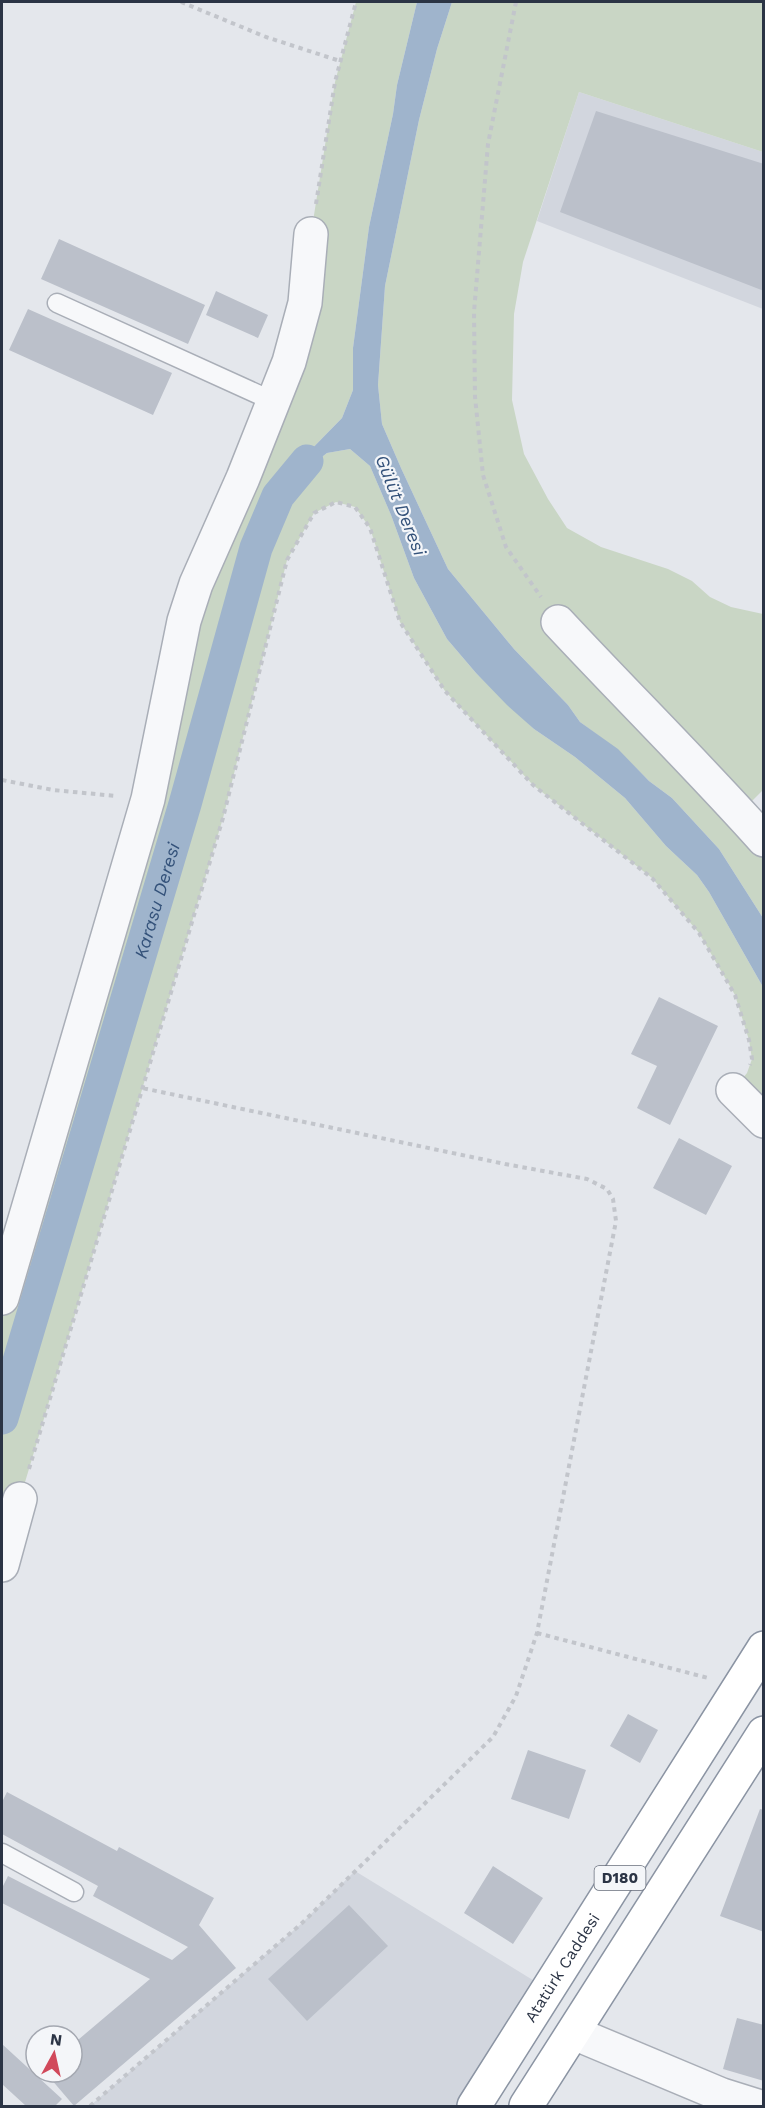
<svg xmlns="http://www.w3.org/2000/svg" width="765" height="2108" font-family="'Work Sans',sans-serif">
<rect width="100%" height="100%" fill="#e4e7ec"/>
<path fill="#d2d6de" d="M579,92L763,152V309L537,221Z
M355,1871L549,1990L474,2106H90L301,1924Z"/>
<path fill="#c9d6c5" d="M356,2H417L397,85L393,114L369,227L353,348V390L342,418L299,462L280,493L309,467L327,453L350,449L370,466L391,515L414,578L447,639L476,673L534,729L575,757L625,798L666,846L697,875L709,892L763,987V1121L733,1090L747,1073L752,1059L749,1040L735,995L699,933L652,878L533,785L445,691L400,622L370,528L355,507L336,502L314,513L287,560L223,818L20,1499L2,1565V1298L229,511L311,234L335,82Z
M452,2H763V152L579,92L523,262L514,314L512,400L524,454L548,499L567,528L601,547L668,569L692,581L710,597L731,607L763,614V790L740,813L763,840V918L719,849L672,798L649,781L618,750L580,722L568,705L514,649L448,569L401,468L382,424L378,385L385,286L419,120L437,49Z"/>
<path fill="#9fb4cc" d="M417,2H452L437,49L419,120L385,286L378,385L382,424L401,468L448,569L514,649L568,705L580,722L618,749L649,781L672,798L719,849L763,918V987L709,892L697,875L666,846L625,798L575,757L534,729L507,705L476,673L447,639L414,578L391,515L370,466L350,449L327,453L309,467L278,496L299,462L342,418L353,390V348L369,227L393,114L397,85Z"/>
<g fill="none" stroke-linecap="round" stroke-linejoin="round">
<path stroke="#9fb4cc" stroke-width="33" id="s1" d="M2,1418L185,804L256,548L278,496L307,461"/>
</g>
<path fill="#bbc0ca" d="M596,111L764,164V291L560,212Z
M59,239L205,305L188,344L41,279Z
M216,291L268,315L258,338L206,315Z
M28,309L172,373L153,415L9,350Z
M659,997L718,1026L670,1125L637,1108L657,1066L631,1054Z
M679,1138L732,1166L706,1215L653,1188Z
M628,1714L658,1730L640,1763L610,1746Z
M528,1750L586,1770L569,1819L511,1799Z
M7,1792L117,1851L119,1847L214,1898L199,1925L236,1968L74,2106L45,2072H72V2045L150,1979L2,1903V1888L8,1876L172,1960L188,1947L93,1896L98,1886L2,1834V1802Z
M760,1809L764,1810V1932L720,1916Z
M493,1866L543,1898L513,1944L464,1913Z
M349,1905L388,1946L307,2021L268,1979Z
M737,2018L764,2025V2081L723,2069Z
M2,2044L62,2099L55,2106H26L2,2084Z"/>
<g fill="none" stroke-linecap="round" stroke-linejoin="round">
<defs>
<path id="service" d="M57,303L275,402
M2,1853L74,1892"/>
<path id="minor" d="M558,622C626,695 697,765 764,840
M733,1090L764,1121
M2,1298L148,799L184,621L196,584L243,478L289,362L305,303L311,234
M2,1565L20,1499
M574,2033L722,2095L757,2106"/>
<g id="trunk">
<path id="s2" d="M474,2106L764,1648"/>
<path d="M526,2106L764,1733"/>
</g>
</defs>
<use href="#service" stroke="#a9aeb7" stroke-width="21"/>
<use href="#minor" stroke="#a9aeb7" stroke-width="36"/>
<use href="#trunk" stroke="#8b94a3" stroke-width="36"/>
<path stroke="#c2c5cb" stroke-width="4" stroke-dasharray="4.5 4.5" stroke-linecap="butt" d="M181,2L266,37L340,61
M516,2L488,144L474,312L475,397L483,475L506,547L541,597
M316,204L335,82L356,2
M2,780L53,790L116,796
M29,1469L223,818L287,560L314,513L336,502L355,507L370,528L400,622L445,691L533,785L652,878L699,933L735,995L749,1040L752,1059L750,1065
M537,1633L708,1678
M90,2106L301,1924L493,1737L516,1696L537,1633L616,1221L613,1199L607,1189L587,1179L505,1164L142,1088"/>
<use href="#service" stroke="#f7f8fa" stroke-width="18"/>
<use href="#minor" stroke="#f7f8fa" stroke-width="33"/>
<use href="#trunk" stroke="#fff" stroke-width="33"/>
</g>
<g text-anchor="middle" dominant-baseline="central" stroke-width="4.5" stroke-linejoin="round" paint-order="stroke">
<rect fill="#f4f6f9" stroke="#676e7b" stroke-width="1.5" x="594.5" y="1866" width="51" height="24" rx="4.5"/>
<g font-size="15" font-weight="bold" fill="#2b3445">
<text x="620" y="1878">D180</text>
</g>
<g font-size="16" fill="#2b3445" stroke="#f4f6f9">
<text stroke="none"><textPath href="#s2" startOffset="164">Atatürk Caddesi</textPath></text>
</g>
<g font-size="18" font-style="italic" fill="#34527a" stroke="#f4f6f9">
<text transform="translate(401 505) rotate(68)">Gülüt Deresi</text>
<text stroke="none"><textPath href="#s1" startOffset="540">Karasu Deresi</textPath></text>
</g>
</g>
<rect width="765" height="2108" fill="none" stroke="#2b3445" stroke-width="6"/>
<g transform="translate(54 2054) rotate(8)"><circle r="28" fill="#f4f6f9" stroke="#a4a8b1" stroke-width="1.5"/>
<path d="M0-4.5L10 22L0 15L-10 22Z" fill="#d1495b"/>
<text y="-9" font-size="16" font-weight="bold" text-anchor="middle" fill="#2b3445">N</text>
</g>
</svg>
